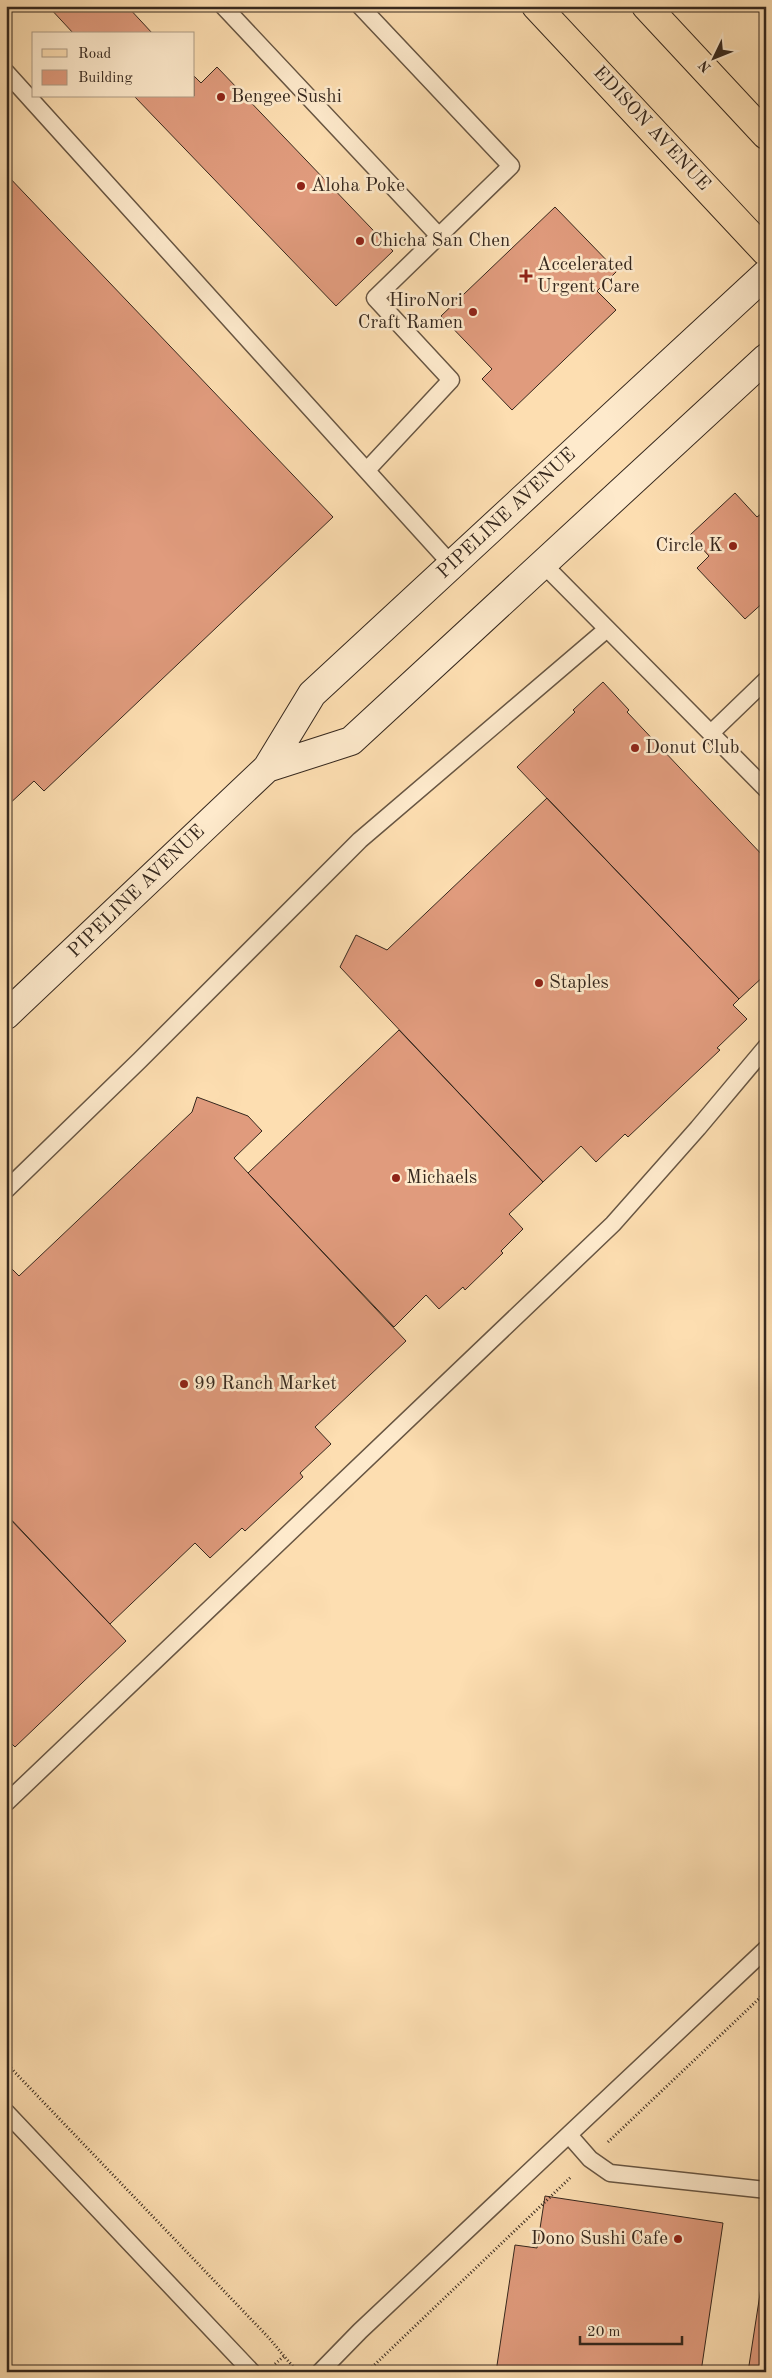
<svg xmlns="http://www.w3.org/2000/svg" width="772" height="2378" font-family="'Old Standard TT',serif">
<rect width="100%" height="100%" fill="#fddeb1"/>
<filter id="stains"><feTurbulence type="fractalNoise" baseFrequency=".004" numOctaves="4"/><feColorMatrix values="0 0 0 0 .2 0 0 0 0 .09 0 0 0 0 .02 0 0 0 .5 -.17"/></filter>
<radialGradient id="worn" r=".72"><stop offset=".6" stop-color="#630" stop-opacity="0"/><stop offset="1" stop-color="#630" stop-opacity=".3"/></radialGradient>
<path fill="#e09b7d" stroke="#36281e" d="M48,6H127L153,34H74Z
M217,67L393,251L336,306L134,96H194V76L201,83Z
M6,174L333,517L44,791L34,781L6,807Z
M555,207L617,271L597,291L616,310L512,410L482,379L492,369L441,316Z
M735,493L757,517L766,510V600L745,619L697,568L709,556L690,535Z
M603,682L629,710L627,712L766,859V974L739,999L517,767L575,712L573,710Z
M547,798L739,999L733,1005L747,1019L717,1048L720,1050L628,1137L625,1134L596,1162L581,1146L543,1182L340,967L356,935L387,950Z
M399,1030L543,1182L509,1214L523,1229L501,1251L503,1253L465,1290L463,1287L439,1309L426,1295L394,1327L248,1173Z
M197,1097L248,1116L262,1131L234,1158L406,1341L315,1427L331,1444L300,1473L303,1477L245,1531L242,1528L210,1558L195,1543L110,1624L6,1514V1263L19,1276L192,1112Z
M10,1519L126,1641L15,1747L6,1738V1523Z
M545,2196L723,2223L701,2372H496L515,2245L537,2248Z
M766,2255V2372H748Z"/>
<g fill="none" stroke-linecap="round" stroke-linejoin="round">
<defs>
<path id="service" d="M223,6L439,236
M360,6L511,166L375,298L451,380L367,470
M6,72L452,565
M543,564L766,789
M711,733L766,680
M6,1190L140,1060L360,840L607,629
M6,1803L613,1224L698,1128L766,1047
M6,2112L252,2372
M569,2135L590,2159L610,2173L766,2190
M320,2372L360,2331L766,1949"/>
<path id="secondary" d="M267,768L351,741L766,358
M6,1015L267,768L312,694L766,274"/>
<path id="primary" d="M536,6L766,252
M646,6L766,135"/>
</defs>
<use href="#service" stroke="#685643" stroke-width="19"/>
<use href="#secondary" stroke="#36281e" stroke-width="30"/>
<use href="#primary" stroke="#36281e" stroke-width="30"/>
<path stroke="#36281e" stroke-width="3" stroke-dasharray="1 2.5" stroke-linecap="butt" d="M6,2063L269,2338L284,2356
M608,2142L766,1992
M275,2364L284,2356L295,2369
M367,2372L571,2177"/>
<use href="#service" stroke="#feeacc" stroke-width="16"/>
<use href="#secondary" stroke="#feeacc" stroke-width="28"/>
<use href="#primary" stroke="#fddeb1" stroke-width="28"/>
</g>
<g fill="#8f2418" stroke="#feeacc" stroke-width="2">
<circle cx="221" cy="97" r="5"/>
<circle cx="301" cy="186" r="5"/>
<circle cx="360" cy="241" r="5"/>
<path d="M523.5 268.5h5v5h5v5h-5v5h-5v-5h-5v-5h5z"/>
<circle cx="473" cy="312" r="5"/>
<circle cx="733" cy="546" r="5"/>
<circle cx="635" cy="748" r="5"/>
<circle cx="539" cy="983" r="5"/>
<circle cx="396" cy="1178" r="5"/>
<circle cx="184" cy="1384" r="5"/>
<circle cx="678" cy="2239" r="5"/>
</g>
<g text-anchor="middle" dominant-baseline="central" stroke-width="5" stroke-linejoin="round" paint-order="stroke">
<g font-size="19" fill="#36281e" stroke="#feeacc" text-anchor="start">
<text x="231" y="97">Bengee Sushi</text>
<text x="311" y="186">Aloha Poke</text>
<text x="370" y="241">Chicha San Chen</text>
<text x="537" y="265">Accelerated<tspan x="537" dy="22">Urgent Care</tspan></text>
<text x="463" y="301" text-anchor="end">HiroNori<tspan x="463" dy="22">Craft Ramen</tspan></text>
<text x="723" y="546" text-anchor="end">Circle K</text>
<text x="645" y="748">Donut Club</text>
<text x="549" y="983">Staples</text>
<text x="406" y="1178">Michaels</text>
<text x="194" y="1384">99 Ranch Market</text>
<text x="668" y="2239" text-anchor="end">Dono Sushi Cafe</text>
</g>
<g font-size="19" fill="#36281e" stroke="#feeacc">
<text transform="translate(651 129) rotate(47)">EDISON AVENUE</text>
<text transform="translate(507 514) rotate(-43)">PIPELINE AVENUE</text>
<text transform="translate(137 892) rotate(-44)">PIPELINE AVENUE</text>
</g>
</g>
<rect width="772" height="2378" fill="none" stroke="#fddeb1" stroke-width="25"/>
<rect x="8" y="8" width="757" height="2363" fill="none" stroke="#36281e" stroke-width="2.5"/>
<rect x="12" y="12" width="747" height="2353" fill="none" stroke="#36281e"/>
<rect x="32" y="32" width="162" height="65" fill="#feeacc" stroke="#ae9c86"/>
<rect x="42" y="49" width="25" height="8" fill="#fddeb1" stroke="#ae9c86"/>
<text x="78" y="58" font-size="15" fill="#36281e">Road</text>
<rect x="42" y="70" width="25" height="15" fill="#e09b7d" stroke="#ae9c86"/>
<text x="78" y="82" font-size="15" fill="#36281e">Building</text>
<g transform="translate(714 58) rotate(227)" stroke="#feeacc" stroke-width="4" paint-order="stroke">
<path d="M0-4L9 19L0 12L-9 19Z" fill="#36281e"/>
<text y="-8" font-size="14" font-weight="bold" text-anchor="middle" fill="#36281e">N</text>
</g>
<path d="M580 2336v8h102v-8" fill="none" stroke="#36281e" stroke-width="2.5"/>
<text x="587" y="2336" font-size="15" fill="#36281e" stroke="#feeacc" stroke-width="4" paint-order="stroke">20 m</text>
<rect width="100%" height="100%" filter="url(#stains)"/>
<rect width="100%" height="100%" fill="url(#worn)"/>
</svg>
